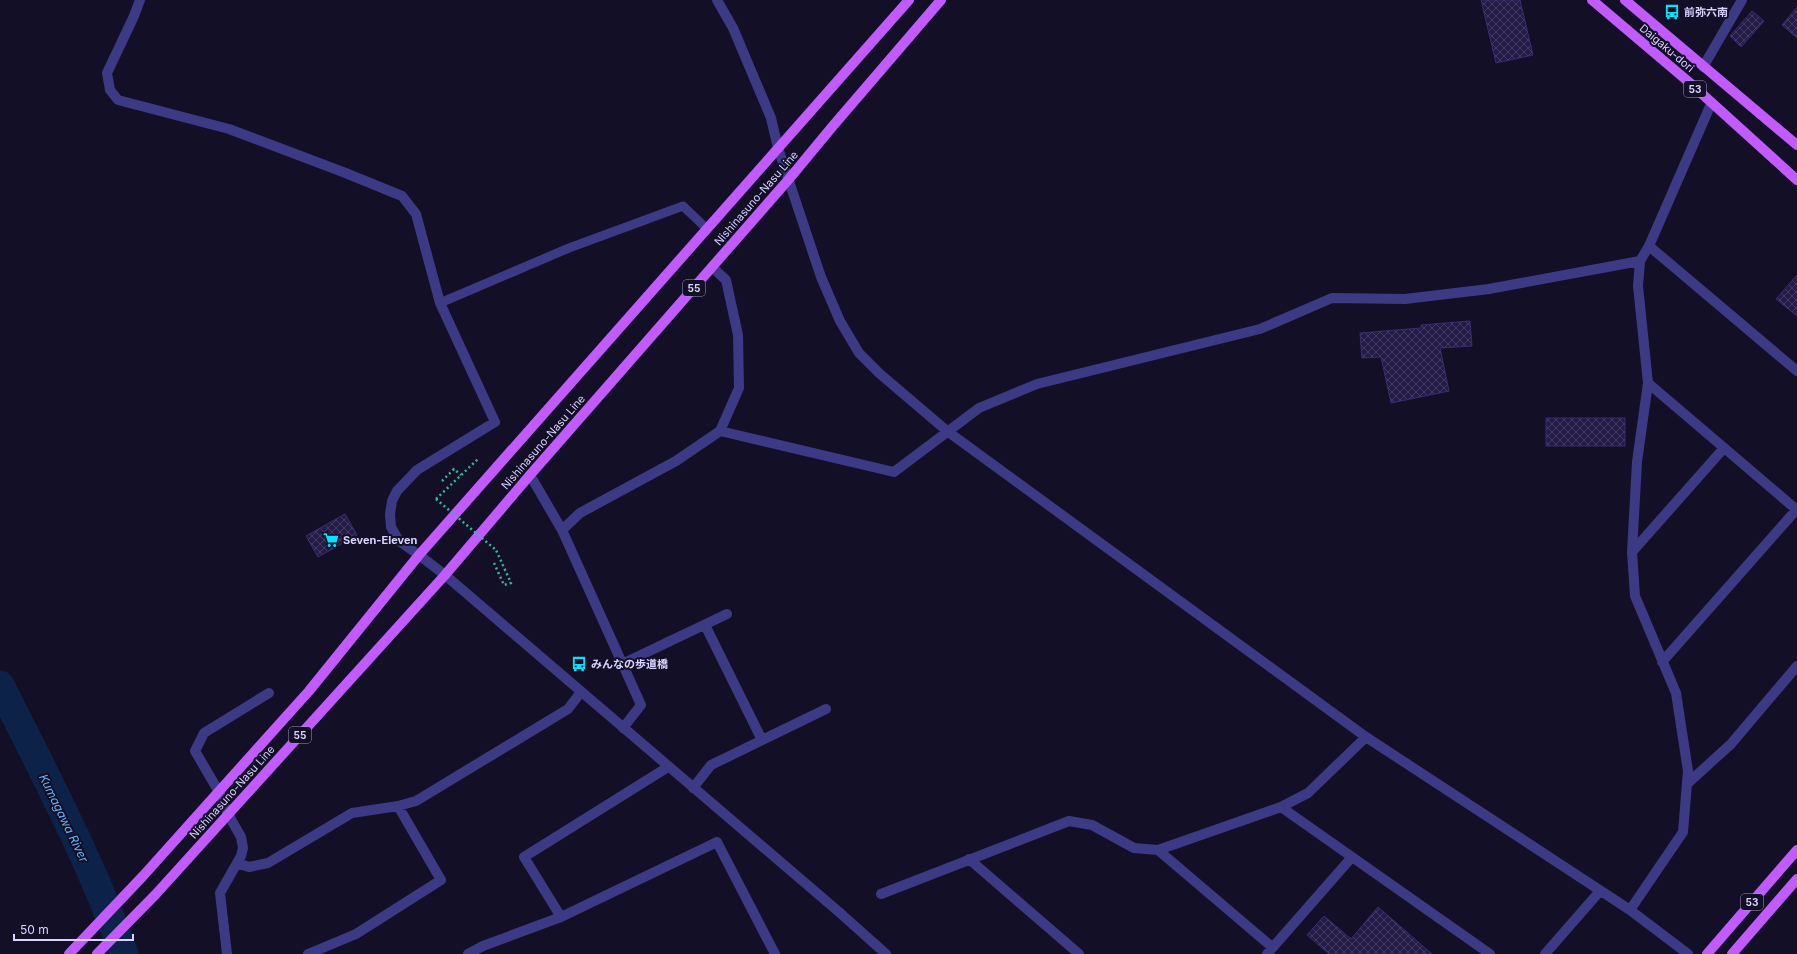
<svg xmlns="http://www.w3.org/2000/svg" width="1797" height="954" font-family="Inter,'Noto Sans JP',sans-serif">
<defs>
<pattern id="building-cross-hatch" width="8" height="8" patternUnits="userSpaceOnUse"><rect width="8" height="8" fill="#241b47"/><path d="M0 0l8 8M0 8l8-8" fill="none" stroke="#433b63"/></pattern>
</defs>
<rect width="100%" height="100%" fill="#130f26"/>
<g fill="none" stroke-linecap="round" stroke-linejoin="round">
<path stroke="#0c2248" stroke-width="29" d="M0,685C44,773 91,861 124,954"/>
</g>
<path fill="url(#building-cross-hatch)" stroke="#3b2d73" d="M1481,0H1520L1533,55L1496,63Z
M1797,7V38L1782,25Z
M1752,11L1764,21L1741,47L1730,36Z
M1797,275V316L1776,299Z
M1470,321L1472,346L1440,348L1449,391L1391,403L1381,357L1362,358L1360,333L1421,328V325Z
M1546,418H1625V446H1546Z
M345,514L357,535L318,557L306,536Z
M1378,907L1432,954H1329L1307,935L1324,916L1351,939Z"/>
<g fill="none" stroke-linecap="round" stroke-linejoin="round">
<path stroke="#2fb8b0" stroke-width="2.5" stroke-dasharray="2 3" stroke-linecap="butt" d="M442,481L454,469L461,475
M436,499L478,459
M494,563L504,585L511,583L496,550"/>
<path stroke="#3d3a85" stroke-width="9" d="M440,303L569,248L683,206L706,228"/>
<path stroke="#3d3a85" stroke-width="10" d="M140,0L134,16L107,73L110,90L118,100L229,129L343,172L402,196L416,214L440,303L495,422L417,470L397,491L392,501L390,514L391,527L399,541L419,555
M717,0L733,28L771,118L778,148L821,277L840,321L859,353L879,373L947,431L1366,737L1630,910L1688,954
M1703,67L1742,0
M1649,246L1797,371
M712,267L726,280L738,335L739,388L720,431
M1648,383L1797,510
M530,475L562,530L641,705L623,728
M562,530L580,513L676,461L720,431L894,472L979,408L1037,384L1260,329L1332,298L1405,299L1489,289L1640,261
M1632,552L1724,448
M705,625L762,740
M1662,662L1797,509
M622,664L727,614
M1687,784L1731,744L1797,666
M693,788L711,765L826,709
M398,806L416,801L568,709L581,692
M1281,807L1490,954
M1158,850L1272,947
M969,859L1079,954
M237,863L249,867L268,863L352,813L398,806L441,880L356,934L308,954
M881,894L1069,821L1092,825L1134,848L1158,850L1281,807L1308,793L1366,737
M1630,910L1683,832L1688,771L1676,693L1635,596L1632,552L1637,462L1648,383L1638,286L1640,261L1649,246L1711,104
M561,917L524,857L668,767
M227,954L220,893L241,856L243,848L241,837L228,814L219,792L195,751L204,733L269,693
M468,954L483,946L561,917L717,842L775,954
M1267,954L1352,857
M1545,954L1600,891"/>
<path stroke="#3d3a85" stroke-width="10" d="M419,555L445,575L839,912L886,954"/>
<path stroke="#c25bff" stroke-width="10" d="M1592,0L1690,83L1797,180
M1625,0L1797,145
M69,954L143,876L309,691L419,555L909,0
M97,954L156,894L445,575L530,475L789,179L832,127L941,0
M1707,954L1797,850
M1732,954L1797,879"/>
<path stroke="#2fb8b0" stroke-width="2.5" stroke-dasharray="2 3" stroke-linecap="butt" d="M436,499L496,550"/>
</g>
<defs>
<symbol id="bus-bare" viewBox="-9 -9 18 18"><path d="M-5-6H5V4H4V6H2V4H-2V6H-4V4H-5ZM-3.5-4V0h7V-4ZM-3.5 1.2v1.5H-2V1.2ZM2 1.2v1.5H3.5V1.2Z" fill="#00e5ff" stroke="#130f26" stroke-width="2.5" paint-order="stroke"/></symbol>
<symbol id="supermarket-bare" viewBox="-9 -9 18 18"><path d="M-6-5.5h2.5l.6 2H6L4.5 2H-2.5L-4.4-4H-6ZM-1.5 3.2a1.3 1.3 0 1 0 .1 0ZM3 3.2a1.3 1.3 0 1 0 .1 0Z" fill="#00e5ff" stroke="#130f26" stroke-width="2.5" paint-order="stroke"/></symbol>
</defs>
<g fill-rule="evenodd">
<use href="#bus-bare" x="1661" y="1" width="22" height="22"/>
<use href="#supermarket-bare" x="320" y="529" width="22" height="22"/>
<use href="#bus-bare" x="568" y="653" width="22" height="22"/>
</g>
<g text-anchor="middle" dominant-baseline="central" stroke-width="4" stroke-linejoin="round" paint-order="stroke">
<g fill="#130f26" stroke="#9e99be" stroke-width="1">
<rect x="1684" y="81" width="22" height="16" rx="3"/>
<rect x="683" y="280" width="22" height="16" rx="3"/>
<rect x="289" y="727" width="22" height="16" rx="3"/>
<rect x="1741" y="894" width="22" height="16" rx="3"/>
</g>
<g font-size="10" font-weight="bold" fill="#d9d4ff">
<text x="1695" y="89">53</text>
<text x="694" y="288">55</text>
<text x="300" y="735">55</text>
<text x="1752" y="902">53</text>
</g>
<g font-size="11" font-weight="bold" fill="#d9d4ff" stroke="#130f26" text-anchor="start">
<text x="1684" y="12">前弥六南</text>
<text x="343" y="540">Seven-Eleven</text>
<text x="591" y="664">みんなの歩道橋</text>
</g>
<g font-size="11" fill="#d9d4ff" stroke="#130f26">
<text transform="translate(1667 48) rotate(40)">Daigaku-dori</text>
<text transform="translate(756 198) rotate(-49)">Nishinasuno-Nasu Line</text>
<text transform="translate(543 442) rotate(-49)">Nishinasuno-Nasu Line</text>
<text transform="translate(232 792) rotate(-48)">Nishinasuno-Nasu Line</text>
</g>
<g font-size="12" font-style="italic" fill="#62b6ff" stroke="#130f26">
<text transform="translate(64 818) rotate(64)">Kumagawa River</text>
</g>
</g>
<path d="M14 934v6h119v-6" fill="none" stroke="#d9d4ff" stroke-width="2"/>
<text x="20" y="934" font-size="12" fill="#d9d4ff" stroke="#130f26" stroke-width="3" paint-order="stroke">50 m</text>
</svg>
